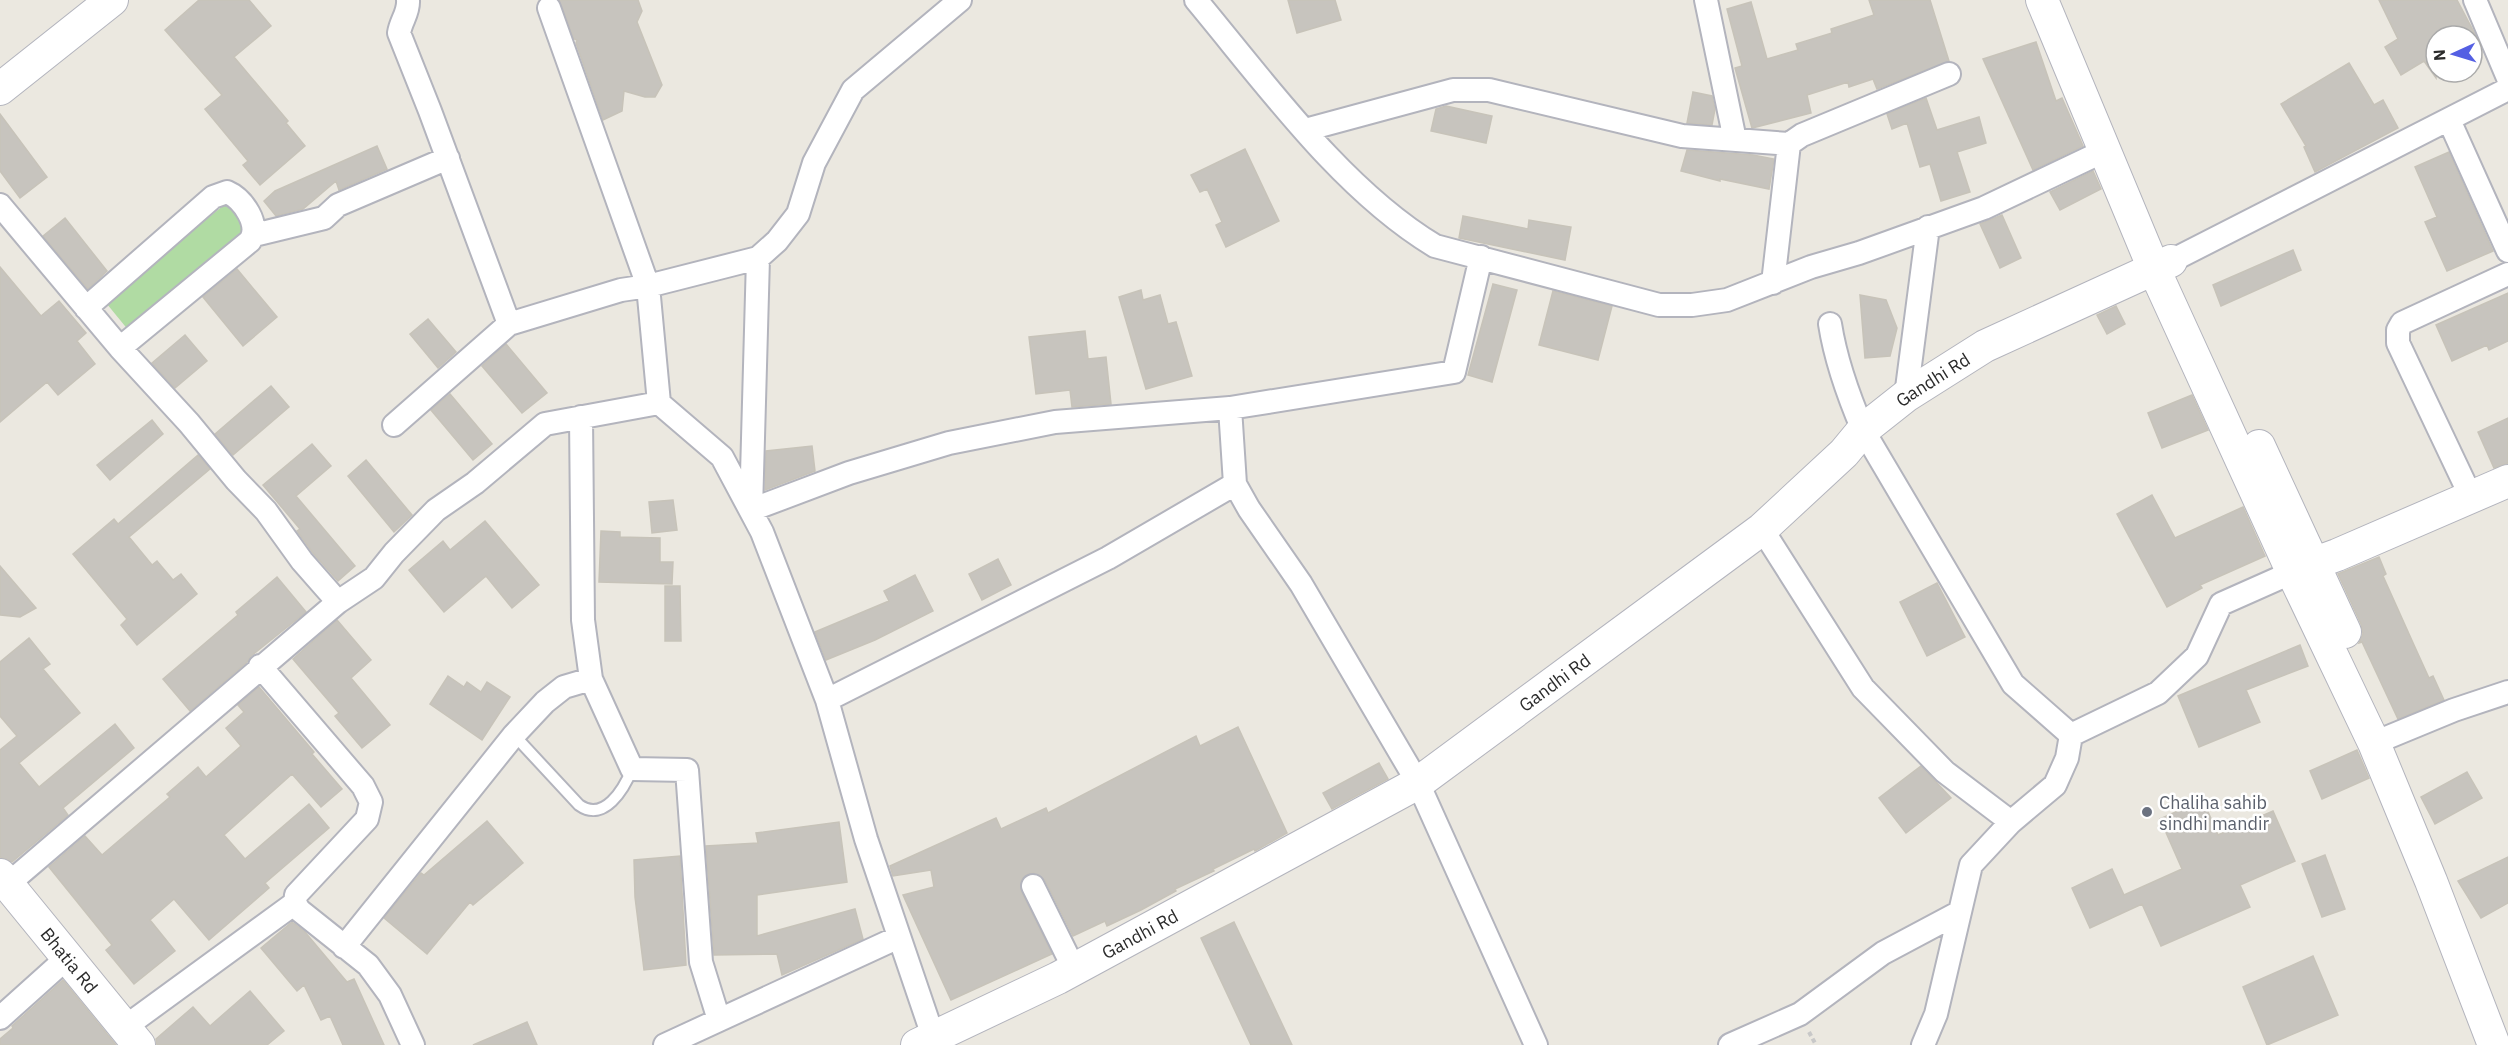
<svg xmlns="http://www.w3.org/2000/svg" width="2508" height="1045" font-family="'IBM Plex Sans',sans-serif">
<rect width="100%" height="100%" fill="#ebe8e0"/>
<path fill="#b0dba3" d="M224,205L244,217L248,239L129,331L107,304L156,260Z"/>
<path fill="#c7c4be" stroke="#c7c3b9" stroke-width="1.5" d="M199,0H249L271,26L234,57L288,121L286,123L305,146L260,185L243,165L248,161L205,109L222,95L165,30Z
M559,0H638L642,11L637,22L662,85L655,97H645L624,91L622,111L603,120L576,43L577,40L574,39Z
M1288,0H1335L1341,20L1297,33Z
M1869,0H1930L1949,61L1877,89L1873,79L1849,87L1848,82L1807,95L1811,113L1752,128L1735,68L1742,66L1727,9L1751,2L1767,59L1798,50L1796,44L1832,33L1831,29L1874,15Z
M2379,0H2457L2476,36H2436V78L2424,61L2401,75L2385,47L2398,39Z
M2036,42L2056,101L2062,98L2083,146L2033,170L1983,59Z
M2349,63L2374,105L2383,100L2398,128L2315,172L2304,147L2306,146L2281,104Z
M1693,92L1712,96L1715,109L1712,125L1687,123Z
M1926,98L1937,130L1979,117L1986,143L1957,152L1970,192L1941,201L1930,164L1920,167L1907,123L1892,129L1887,114Z
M1446,106L1492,116L1486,143L1431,131L1436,109Z
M0,114L47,177L20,198L0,171Z
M377,146L387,169L339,190L336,181L303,209L276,216L264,201L275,191Z
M1245,149L1279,221L1226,247L1216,225L1222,222L1207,189L1200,192L1191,175Z
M1687,150L1753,155L1774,159L1769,189L1720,179V181L1681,171Z
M2449,152L2493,251L2447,271L2425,222L2437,217L2415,167Z
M2093,171L2101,189L2060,210L2050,192Z
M2002,215L2021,258L2000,268L1980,224Z
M1463,216L1528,229L1529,220L1571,227L1565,260L1459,238Z
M65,218L107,271L88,289L43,236Z
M2293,250L2301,270L2221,306L2213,285Z
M0,267L41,316L59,301L86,333L77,341L95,364L58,395L47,382L0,422Z
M237,269L277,317L243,346L203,297Z
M1493,284L1517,290L1492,382L1468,375Z
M1141,290L1143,300L1160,295L1168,324L1176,322L1192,376L1146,389L1119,297Z
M1553,291L1612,306L1598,360L1539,345Z
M2508,293V341L2489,350L2487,345L2452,361L2436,325Z
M1860,295L1886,300L1897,328L1890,356L1865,358Z
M2116,306L2125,324L2107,334L2097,315Z
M428,319L456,352L438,368L410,334Z
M1085,331L1088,359L1106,357L1111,404L1072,407L1070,390L1036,394L1029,337Z
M185,335L207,361L175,388L152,363Z
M506,344L547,393L522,413L482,366Z
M271,386L289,407L233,455L215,434Z
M450,394L492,444L473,460L431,410Z
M2192,395L2208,430L2162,448L2148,413Z
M2508,418V463L2494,468L2478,432Z
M152,420L163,434L110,480L97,465Z
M312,444L331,466L296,496L355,566L338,581L313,553L297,531L300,529L263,485Z
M812,446L815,471L765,490L766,451Z
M198,455L210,469L129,537L152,565L157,561L173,580L181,574L197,594L137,645L121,625L127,619L73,554L114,519L118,524Z
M366,460L412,515L394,532L348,476Z
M2152,495L2175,538L2243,507L2265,556L2200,585L2202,588L2167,607L2117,514Z
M673,500L677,530L652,533L649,502Z
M485,521L539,585L512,608L486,576L444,612L409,570L443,541L450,550Z
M601,531L620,532V537L660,538V562H673L672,584L599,582Z
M2379,557L2386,574L2383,576L2414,645L2429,678L2433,676L2444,700L2398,719L2362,642L2359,643L2363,634L2361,624L2338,574Z
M998,559L1011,585L982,600L969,574Z
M0,566L36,608L20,617L0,615Z
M915,575L933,611L875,640L826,660L815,632L889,601L884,591Z
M277,577L306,612L251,656L247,662L190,711L163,679L238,615L236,612Z
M1937,583L1965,637L1927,656L1900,602Z
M665,586H680L681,641H665Z
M337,620L371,660L351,678L390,725L362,748L335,716L339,713L293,659Z
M29,638L50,664L43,669L80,713L19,763L39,787L115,724L134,748L63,808L68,815L12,862L0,857V750L17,736L0,716V662Z
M2300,645L2308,666L2246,690L2260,722L2199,747L2178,696Z
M448,676L464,687L467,682L481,692L487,682L510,697L482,740L430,704Z
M259,687L314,752L312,754L342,789L321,807L292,774L224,835L245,859L309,804L329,828L265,883L269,888L209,940L174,899L150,920L175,951L134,984L106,950L112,945L49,867L85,836L102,855L170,797L167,794L198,767L206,777L241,746L226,728L244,712L238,705Z
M1238,727L1287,833L1255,851L1254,849L1213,869L1214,871L1175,889L1176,891L1141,910L1107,926L1105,921L1073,936L1045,880L1034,873L1028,874L1022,879L1021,891L1052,954L951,1000L903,895L934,887L931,870L893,876L890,866L996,818L1001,829L1046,808L1048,813L1196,736L1200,746Z
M2357,750L2369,778L2322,799L2310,771Z
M1379,763L1388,779L1332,809L1323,793Z
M1921,766L1951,798L1906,833L1879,798Z
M2467,772L2482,798L2435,824L2421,797Z
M2203,800L2218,835L2273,811L2295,861L2240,885L2250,907L2161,946L2142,904L2090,928L2072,888L2112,869L2124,895L2182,869L2160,819Z
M487,821L523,863L473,905L470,902L427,954L384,918L421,873L424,875Z
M839,822L847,882L757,895V936L855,909L863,939L782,975L777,954L714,955L706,846L758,843L756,833Z
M2325,855L2345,909L2322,917L2302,864Z
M680,856L686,965L644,970L635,897L634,860Z
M2508,857V903L2481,918L2458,881Z
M292,922L305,932L347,982L354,979L384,1045H343L330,1016L321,1020L304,985L297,991L261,948Z
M1234,922L1292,1045H1251L1201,938Z
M2313,956L2338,1015L2267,1045L2243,987Z
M63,980L116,1045H0V1039L13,1028L12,1026Z
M250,991L284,1031L267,1045H157L156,1039L193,1007L210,1026Z
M527,1022L537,1045H473Z"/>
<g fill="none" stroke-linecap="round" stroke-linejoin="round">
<defs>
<path id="lane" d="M514,735L579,805C604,823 624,789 632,769"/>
<path id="street" d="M408,0C409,13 401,20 399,33L430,111L509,324
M1196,0C1266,84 1342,190 1435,246L1659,305H1692L1727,300L1811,267L1859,253L1984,208L2104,151
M1706,0L1735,140
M2475,0L2508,78
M549,8L648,286L659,403
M2449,120L2508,251
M1305,130L1453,90H1489L1682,136L1789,144
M0,205L120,348L189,423L236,480L266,511L302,561L338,602L374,578L394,553L436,510L475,483L545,424L659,403L722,457L762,532L827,700L866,839L936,1045
M254,235L324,218L338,205L448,158
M758,258L751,510L849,473L949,443L1055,422L1230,408L1454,372L1481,257
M2171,261L2508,89
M1773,283L1789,144L1802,135L1949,74
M86,308L213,197L227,192C243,199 261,225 250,241L120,348
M1830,324C1836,362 1848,395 1863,430L2013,684L2071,735
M1906,396L1928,227
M1230,408L1235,484L1249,509L1301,584L1418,783L1536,1045
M581,417L583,620L591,679L632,769L687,770L701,962L719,1020
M394,425L509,324L621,290L648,286L758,258L777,241L798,214L814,163L853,90L960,0
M2471,497L2398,343V330L2402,323L2508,274
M1762,529L1863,688L1945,772L2011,822
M260,666L363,786L371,802L367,819L296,895L295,903L299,910L368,965L390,995L413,1045
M827,700L1108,558L1235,484
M2071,735L2158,693L2197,656L2221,604L2293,572
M2374,743L2454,710L2508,692
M8,884L338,602
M1033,886L1074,969
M344,947L514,735L545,702L564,687L591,679
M0,1018L68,957
M125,1027L295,903
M665,1045L899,937
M1730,1045L1800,1014L1883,953L1960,912
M1923,1045L1936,1014L1971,865L2011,822L2055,785L2067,758L2071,735"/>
<g id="secondary">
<path d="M2042,0L2154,269L2297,582L2374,743L2431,881L2494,1045"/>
<path d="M0,89L112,0"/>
<path d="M2259,446L2345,632"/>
<path d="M2293,571L2337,555L2508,481"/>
<path id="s1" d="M0,875L139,1045"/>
<path id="s2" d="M917,1045L1058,978L1418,783L1762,529L1844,453L1863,430L1906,396L1985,346L2171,261"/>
</g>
</defs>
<use href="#lane" stroke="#b3b4bd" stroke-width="14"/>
<use href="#street" stroke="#b3b4bd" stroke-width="26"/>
<use href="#secondary" stroke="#b3b4bd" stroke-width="34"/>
<path stroke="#c8c8c8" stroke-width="4" stroke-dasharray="4.5 3" stroke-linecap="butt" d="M1809,1032L1816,1045"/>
<use href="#lane" stroke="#fff" stroke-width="10"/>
<use href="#street" stroke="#fff" stroke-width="22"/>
<use href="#secondary" stroke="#fff" stroke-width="32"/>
</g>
<circle fill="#6b7280" stroke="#fff" stroke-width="2" cx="2147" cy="812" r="6"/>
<g text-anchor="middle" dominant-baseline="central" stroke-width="5" stroke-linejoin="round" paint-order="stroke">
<g font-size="18" fill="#2b2b2b" stroke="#fff">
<text stroke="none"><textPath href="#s2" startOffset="1221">Gandhi Rd</textPath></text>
<text stroke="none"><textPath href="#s2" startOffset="735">Gandhi Rd</textPath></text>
<text stroke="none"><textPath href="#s2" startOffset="249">Gandhi Rd</textPath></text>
<text stroke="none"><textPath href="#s1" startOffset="110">Bhatia Rd</textPath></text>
</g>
<g font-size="18" fill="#5b616d" stroke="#fff" text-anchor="start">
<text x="2159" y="802">Chaliha sahib<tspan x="2159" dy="21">sindhi mandir</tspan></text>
</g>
</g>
<g transform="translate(2454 54) rotate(266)"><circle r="28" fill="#ffffff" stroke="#aaaaaa" stroke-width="1.5"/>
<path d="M0-4.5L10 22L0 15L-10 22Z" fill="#545fe3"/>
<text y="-9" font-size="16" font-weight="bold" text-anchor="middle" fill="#2b2b2b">N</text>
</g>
</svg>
